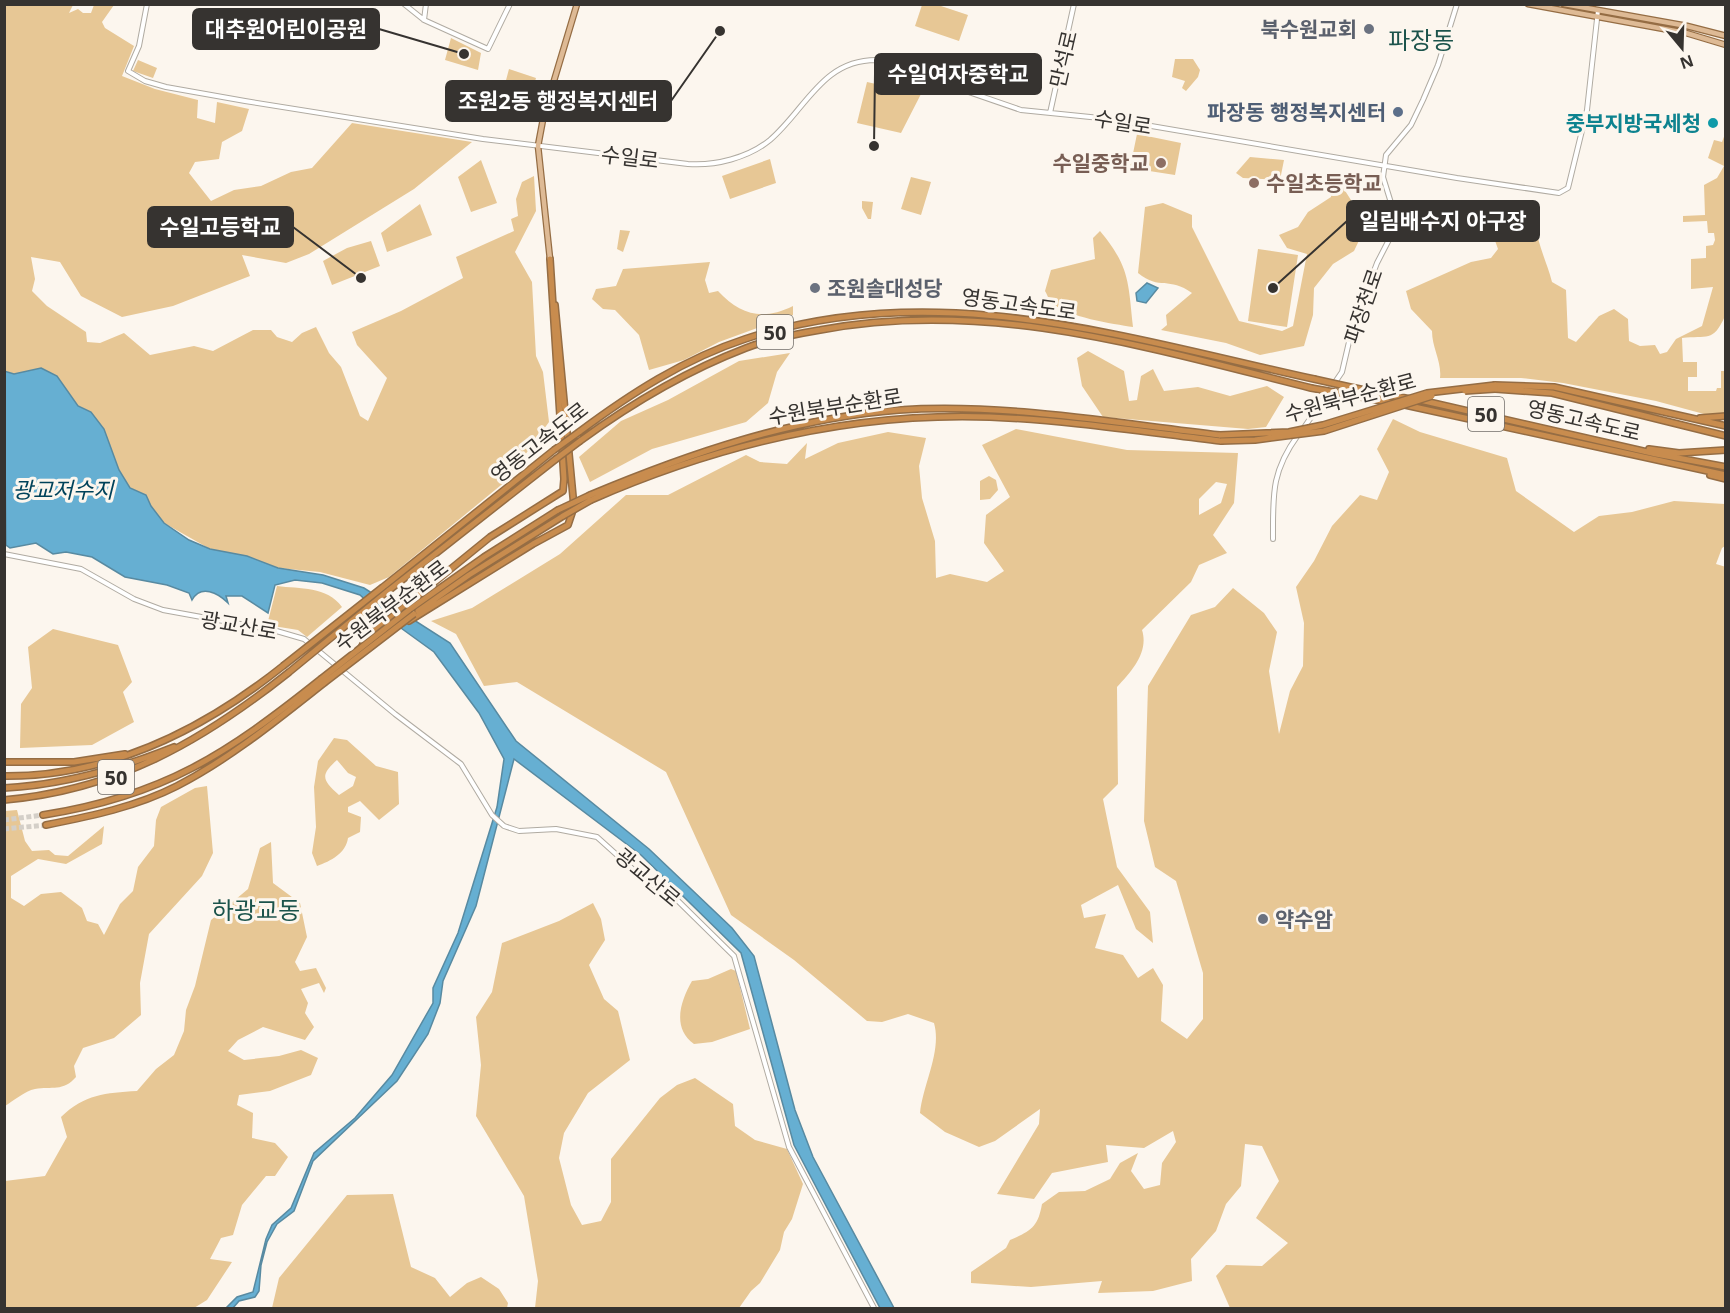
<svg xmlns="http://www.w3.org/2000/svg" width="1730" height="1313" font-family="'Noto Sans','Noto Sans KR',sans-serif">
<rect width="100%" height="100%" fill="#fcf6ee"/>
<path fill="#e7c795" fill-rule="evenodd" d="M4,5H73L69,13L78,9L83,13H91L94,5H114L102,22L105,28L134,46L122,76L155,89L198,100L197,118L215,123L217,102L249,109L242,131L222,142L219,159L195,162L189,173L211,201L234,190L261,186L291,172L312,168L352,123L472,142L414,189L309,254L286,263L242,255L250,276L173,306L122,317L81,296L60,262L31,257L35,279L32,291L47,306L86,332L87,342L100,343L124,333L150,355L194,346L213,351L253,330H271L277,337L292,342L302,333L316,327L329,353L341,367L360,416L368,421L387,378L357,345L352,332L401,311L463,278L456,257L514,231L511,219L518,216L516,199L522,182L534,176L536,211L515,252L532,282L536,356L543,372L549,422L506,481L389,577L370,585L320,572L278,568L247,556L210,549L164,523L150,506L146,495L130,488L119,470L104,429L91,412L78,406L57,376L41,368L14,374L5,371Z
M922,5H938L968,15L959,41L915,26Z
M451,38L481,53L478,70L445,60Z
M1175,59H1193L1200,70L1198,77L1186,91L1182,88L1185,81L1172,77Z
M138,60L157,68L153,78L133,71Z
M509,69L536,78L524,120L497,114Z
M867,82L921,94L901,133L857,123Z
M1137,134L1181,143L1175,175L1130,168Z
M1725,134V316C1713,343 1707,335 1682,338L1683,362H1697V377H1688V391H1716L1717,388H1721V371H1725V416L1704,414L1656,401L1563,383L1521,378H1440C1442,362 1432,348 1432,331L1411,309L1406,291L1471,262L1491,258L1498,249L1493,235L1506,220L1536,224C1537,244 1547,262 1552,282L1566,290L1568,338L1576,342L1599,316L1614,309L1628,319L1629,341L1640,346L1655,345L1660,354L1667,352L1676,339L1702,326L1713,287L1691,289V259L1706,258V246L1713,245L1715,240L1714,233H1708L1707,221L1683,222V216L1705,215L1704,185L1717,178L1724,166L1708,158L1714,140L1722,142Z
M1250,157L1284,160L1280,180L1243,178L1236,173Z
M770,159L776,183L730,199L722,176Z
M481,160L497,203L471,212L458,177Z
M1337,176C1345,194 1359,208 1365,228L1354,251L1333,264L1314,288L1313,315L1304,346L1260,355L1226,343L1161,330L1167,325L1166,315L1192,293C1169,276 1160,291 1138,273L1145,207L1163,203L1192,215V227L1239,321L1282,331L1293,326L1307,254L1287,248L1279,235L1298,227L1308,212L1331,197L1330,178Z
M911,177L931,182L921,215L901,209Z
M862,201L873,202L871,219H868L862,208Z
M420,204L432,235L387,252L381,233Z
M620,230L630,231L623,252L617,249Z
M1100,231C1130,267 1128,282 1133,327C1113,324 1067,317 1052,303C1049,301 1047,294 1045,291L1051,270L1095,259L1093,238Z
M371,241L380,266L332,285L323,261L347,248Z
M1258,249L1298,255L1287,327L1248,321Z
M710,262L705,280L709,293L718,291C740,315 763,321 793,306V315L719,342L684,360L649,370L639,335L615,310L603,309L592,299L596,289L616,286L623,269Z
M1088,351L1124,371L1129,401L1137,400L1141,376L1153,369L1164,391L1198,387L1230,396L1267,386L1284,397L1266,427L1248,429L1103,417L1082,386L1077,358Z
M790,353L777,372L768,403L746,422L652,449L590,482L579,457L621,421L668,400L739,361Z
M1393,419L1420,432L1507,458L1516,491L1574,532L1599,516L1632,512L1674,501L1725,504V546L1722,548L1716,564L1726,567L1725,1308H1230L1216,1276L1226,1265L1262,1266L1288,1243L1256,1218L1279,1181L1262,1146L1245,1144L1241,1186L1226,1204L1216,1231L1191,1259L1192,1281L1153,1291L1098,1293L1102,1281L1031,1287L971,1283V1272L1006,1248L1010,1240C1031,1231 1038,1227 1042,1204L1059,1192L1085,1191L1110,1179L1120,1163L1138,1153L1131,1171L1144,1189L1160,1185L1162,1163L1176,1142L1173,1131L1144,1148L1106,1145L1108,1162L1052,1173L1034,1199L997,1194L1039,1124L1040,1109L995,1141L979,1147L945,1132L920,1113C923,1084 942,1051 934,1023L908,1014L882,1022L867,1021L794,960L731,915L666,772L517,682L484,686L456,634L431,621L472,608L560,554L626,495H668L746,455L760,462L787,464L807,443L805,459L838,443L888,432L926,438L919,466L922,498L935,541L936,578L950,574L987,582L1004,571L984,543L986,515L1010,497L982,445L1016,429L1127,450L1238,453L1234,503L1213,535L1227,553L1199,565L1191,582L1142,630C1149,652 1132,671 1117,687L1118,784L1103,799L1117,867L1150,912L1153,943L1136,929L1118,885L1081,905L1084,918L1106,914L1095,948L1123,955L1138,978L1153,968L1163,985L1161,1021L1187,1039L1203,1019V973L1176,881L1155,867L1144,821L1148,686L1191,615L1215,607L1233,588L1264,613L1277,632L1269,671L1279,734L1290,691L1303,666L1304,623L1296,587L1314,561L1332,526L1360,495L1377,500L1389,472L1377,449ZM1216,482L1227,484L1221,503L1199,515V499Z
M989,476L996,480L998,490L990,499L980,500V481Z
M277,586C300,589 327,586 342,607L307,637L298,630L267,625Z
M53,629L118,645L132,682L123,692L134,722L92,745L20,748L21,704L32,688L28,647Z
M334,738L347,740L376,766L398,772L399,804L379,820L360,801L348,807V812L361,817L360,832L348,838C346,853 331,861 317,866L312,853L316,827L314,787L318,761ZM337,760L348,773L356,777L353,786L339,795C322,780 320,775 337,760Z
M207,786L213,853L202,876L149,934L140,983L141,1015L114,1038L83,1048L74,1066L76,1077C63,1092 52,1086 35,1089C25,1091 13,1101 5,1106V811L17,810L25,841L32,851L49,850L55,855L68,856L104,826L102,844L66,864L38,859L11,876V898L24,906L41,894L61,892L82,908L87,921L98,924L104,935L120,904L133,891L138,867L154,846L156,820L161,807L195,788Z
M271,842L273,883L300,903L307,937L295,962L300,971L316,968L326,988L324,993L319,983L301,989L308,1003L305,1013L314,1027L305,1040L263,1027L238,1040L228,1051L244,1060L279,1056L301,1050L318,1058L311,1075L270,1091L239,1095L237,1105L253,1113L252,1138L275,1143L288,1157L275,1176H266L242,1205L233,1235L221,1238L210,1259L232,1262L207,1300L194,1308H5V1181L45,1176L67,1137L61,1117C85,1094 105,1093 137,1091L156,1069L174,1055L184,1031L186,1010L195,986L211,920L248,889L260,848Z
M593,903L601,919L605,940L589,965L604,999L618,1011L630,1060L588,1093L564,1133L559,1158L571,1205L582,1225L601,1221L611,1202V1159L660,1098L677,1085L695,1078L733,1104L735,1126L755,1140L787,1149L803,1184L792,1219L784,1232L780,1250L760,1283L751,1291L739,1308H535L538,1281L524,1196L476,1116L481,1065L476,1017L492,992L502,943L559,921Z
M731,969L736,971L750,1029L712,1042L694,1044C672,1028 680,1002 692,981L708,979Z
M393,1194L411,1267L435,1278L450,1297L467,1283L481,1277L499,1289L508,1303L507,1308H272L279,1278L347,1195Z"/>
<path fill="#66afd2" stroke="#588aa1" stroke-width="1.5" d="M1147,283L1158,288L1146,303L1137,301L1136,293Z
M41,368L57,376L78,406L91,412L104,429L119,470L130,488L146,495L151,506L164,523L189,540L210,549L247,556L278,568L323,575L364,588L450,643L516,741L649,849L732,928L754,956L795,1110L813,1157L894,1308H880L794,1145L741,953L641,855L514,759L476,906L443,981L440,1003L428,1034L397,1081L313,1161L294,1211L277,1224L267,1242L261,1265L259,1291L255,1297L239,1301L233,1308H226L237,1297L253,1292L266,1239L272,1225L291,1208L314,1153L355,1118L392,1075L433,1003V988L458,933L497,807L504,759L479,713L434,652L376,610L360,595L322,583L295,580L275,585L268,613L242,596H226L228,603C218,593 201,584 192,600L189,593L167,585L125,577L92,557L66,552L53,554L36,543L10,548L6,545L4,371L14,374Z"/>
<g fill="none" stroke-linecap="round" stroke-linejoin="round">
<path stroke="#d4cfc8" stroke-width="5" stroke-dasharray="5 2.5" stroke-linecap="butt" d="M4,820L43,815
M4,829L46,825"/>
<defs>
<path id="minor" d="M147,4L139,46L128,71L145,81L166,87L245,101L483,139L688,164C715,166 748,158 770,140C806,109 822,60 876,60L1021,110L1110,119L1457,178L1559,193L1568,188L1587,110L1598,10
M404,4L424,20L488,49L510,4
M424,20L426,4
M1050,113L1074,4
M1303,429L1342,372L1352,329L1377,263L1393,232L1396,219L1383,177L1386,155L1411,125L1423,100L1438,65L1457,4
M1273,539C1273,495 1271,472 1298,435
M4,554L81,569L134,599L163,610L273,630L304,639L395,714L461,764L492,815L504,826L519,831L556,829L597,837L647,882L673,896L734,956L789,1147L874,1308"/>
<path id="major" d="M1528,4L1686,33L1726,45
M1564,4L1687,26L1726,36
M550,259L538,146L544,114L577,4"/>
<path id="highway" d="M1495,385L1554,387L1726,426
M1350,387L1410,399
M1495,389L1552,393L1726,436
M1345,394L1393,403
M1420,400L1656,454L1726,467
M1405,405L1726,475
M1700,418L1726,416
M579,432C630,394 684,359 745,339C936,276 1126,338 1314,379
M580,441C632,403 686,371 746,348C769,339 796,334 820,330C987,298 1150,348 1311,388
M1649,449L1679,453L1726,450
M1710,475L1726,479
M590,495C688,454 792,418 899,410C1006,403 1114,423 1220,435
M591,500C717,445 852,412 990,417C1067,420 1145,432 1221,441
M383,587L554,450
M388,591L556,459
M409,610L484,557L558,510
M418,611L469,575L563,516
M409,621L533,544L568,525L574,507L555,305
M362,646L367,637L490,537L563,491L564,479L550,259
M4,762H74L125,754
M4,776C110,777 203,730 283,666
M4,788C64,785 119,769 174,747
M4,800C117,790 201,742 288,673
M43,815C164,796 227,754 321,679
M46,825C91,816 136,807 177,786C231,758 277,720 324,683"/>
</defs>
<use href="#minor" stroke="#b0aba2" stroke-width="6"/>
<use href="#major" stroke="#956d44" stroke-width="7"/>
<use href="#highway" stroke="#956d44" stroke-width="8"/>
<use href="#minor" stroke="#fff" stroke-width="4"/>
<use href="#major" stroke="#deba95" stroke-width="4.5"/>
<use href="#highway" stroke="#c88c4e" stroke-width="5"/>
<defs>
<path id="highway-bridge" d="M1314,379L1350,387
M1311,388L1345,394
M1465,391L1495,389
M1220,435L1289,432L1323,425L1427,393L1495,385
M1221,441L1255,440L1324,431L1432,396
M554,450L579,432
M556,459L580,441
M558,510L590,495
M563,516L591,500
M283,666L383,587
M288,673L388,591
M321,679L409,610
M324,683L414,614"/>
</defs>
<use href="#highway-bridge" stroke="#956d44" stroke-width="8" stroke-linecap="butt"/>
<use href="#highway-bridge" stroke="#c88c4e" stroke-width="5"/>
</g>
<g fill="#6b7280" stroke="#fcf6ee" stroke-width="2">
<circle cx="1369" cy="29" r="6"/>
<circle cx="815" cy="288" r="6"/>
<circle cx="1263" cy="919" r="6"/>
</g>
<circle fill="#5c6f8a" stroke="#fcf6ee" stroke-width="2" cx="1398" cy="112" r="6"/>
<circle fill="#0f9aa8" stroke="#fcf6ee" stroke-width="2" cx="1713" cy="123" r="6"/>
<g fill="#8d6e63" stroke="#fcf6ee" stroke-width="2">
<circle cx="1161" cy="163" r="6"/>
<circle cx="1254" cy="183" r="6"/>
</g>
<g text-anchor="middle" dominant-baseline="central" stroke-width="6" stroke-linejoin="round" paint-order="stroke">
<g fill="#fcf6ee" stroke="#716e69" stroke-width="1.5">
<rect x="757" y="315" width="36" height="34" rx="4.5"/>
<rect x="1468" y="397" width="36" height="34" rx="4.5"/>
<rect x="98" y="760" width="36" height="34" rx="4.5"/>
</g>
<g font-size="20" font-weight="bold" fill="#363330">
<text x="775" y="332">50</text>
<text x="1486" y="414">50</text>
<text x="116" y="777">50</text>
</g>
<g font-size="21" font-weight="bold" fill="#5b616d" stroke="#fcf6ee" text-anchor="start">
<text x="1357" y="29" text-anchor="end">북수원교회</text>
<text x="827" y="288">조원솔대성당</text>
<text x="1275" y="919">약수암</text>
</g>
<g font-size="21" fill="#363330" stroke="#fcf6ee">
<text transform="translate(1063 59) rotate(-77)">만석로</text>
<text transform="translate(1123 122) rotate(9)">수일로</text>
<text transform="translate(630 157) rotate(7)">수일로</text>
<text transform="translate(1019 304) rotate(8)">영동고속도로</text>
<text transform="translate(1363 306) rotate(-71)">파장천로</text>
<text transform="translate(1350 397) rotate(-15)">수원북부순환로</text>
<text transform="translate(835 406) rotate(-9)">수원북부순환로</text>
<text transform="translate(1584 420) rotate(13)">영동고속도로</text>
<text transform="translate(539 442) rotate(-38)">영동고속도로</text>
<text transform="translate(391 605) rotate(-37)">수원북부순환로</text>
<text transform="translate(239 625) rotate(10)">광교산로</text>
<text transform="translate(648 877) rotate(40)">광교산로</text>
</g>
<g font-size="21" font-weight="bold" fill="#4e5e75" stroke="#fcf6ee" text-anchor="end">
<text x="1386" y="112">파장동 행정복지센터</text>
</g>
<g font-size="21" font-weight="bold" fill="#0d838f" stroke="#fcf6ee" text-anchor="end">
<text x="1701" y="123">중부지방국세청</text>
</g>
<g font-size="21" font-weight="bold" fill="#785e54" stroke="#fcf6ee" text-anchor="end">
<text x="1149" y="163">수일중학교</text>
<text x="1266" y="183" text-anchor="start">수일초등학교</text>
</g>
<g font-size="22" font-style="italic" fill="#00425a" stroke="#fcf6ee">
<text x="63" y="489">광교저수지</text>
</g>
<g font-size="24" fill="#1b534b" stroke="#fcf6ee">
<text x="1421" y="39">파장동</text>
<text x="256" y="909">하광교동</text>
</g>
</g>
<path fill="none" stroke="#363330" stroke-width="2" d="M464 54L379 29M874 146L875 74M720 31L671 101M1273 288L1347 221M361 278L293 227"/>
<g fill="#363330" stroke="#fcf6ee" stroke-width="2">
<circle cx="464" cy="54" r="6"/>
<circle cx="874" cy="146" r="6"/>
<circle cx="720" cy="31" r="6"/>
<circle cx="1273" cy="288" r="6"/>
<circle cx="361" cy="278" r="6"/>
</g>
<g fill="#363330" stroke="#363330" stroke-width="2">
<rect x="193" y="9" width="186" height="40" rx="6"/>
<rect x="875" y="54" width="166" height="40" rx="6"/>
<rect x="446" y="81" width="225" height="40" rx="6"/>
<rect x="1347" y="201" width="192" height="40" rx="6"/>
<rect x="148" y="207" width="145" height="40" rx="6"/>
</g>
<g font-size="22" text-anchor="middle" font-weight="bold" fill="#fff">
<text x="286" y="37">대추원어린이공원</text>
<text x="958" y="82">수일여자중학교</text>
<text x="558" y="109">조원2동 행정복지센터</text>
<text x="1443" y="229">일림배수지 야구장</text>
<text x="220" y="235">수일고등학교</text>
</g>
<rect width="1730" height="1313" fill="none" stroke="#363330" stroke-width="12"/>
<g transform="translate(1682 48) rotate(161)" stroke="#fcf6ee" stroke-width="4.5" paint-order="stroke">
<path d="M0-4.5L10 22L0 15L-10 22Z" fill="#363330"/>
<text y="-9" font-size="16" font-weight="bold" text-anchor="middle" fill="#363330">N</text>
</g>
</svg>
